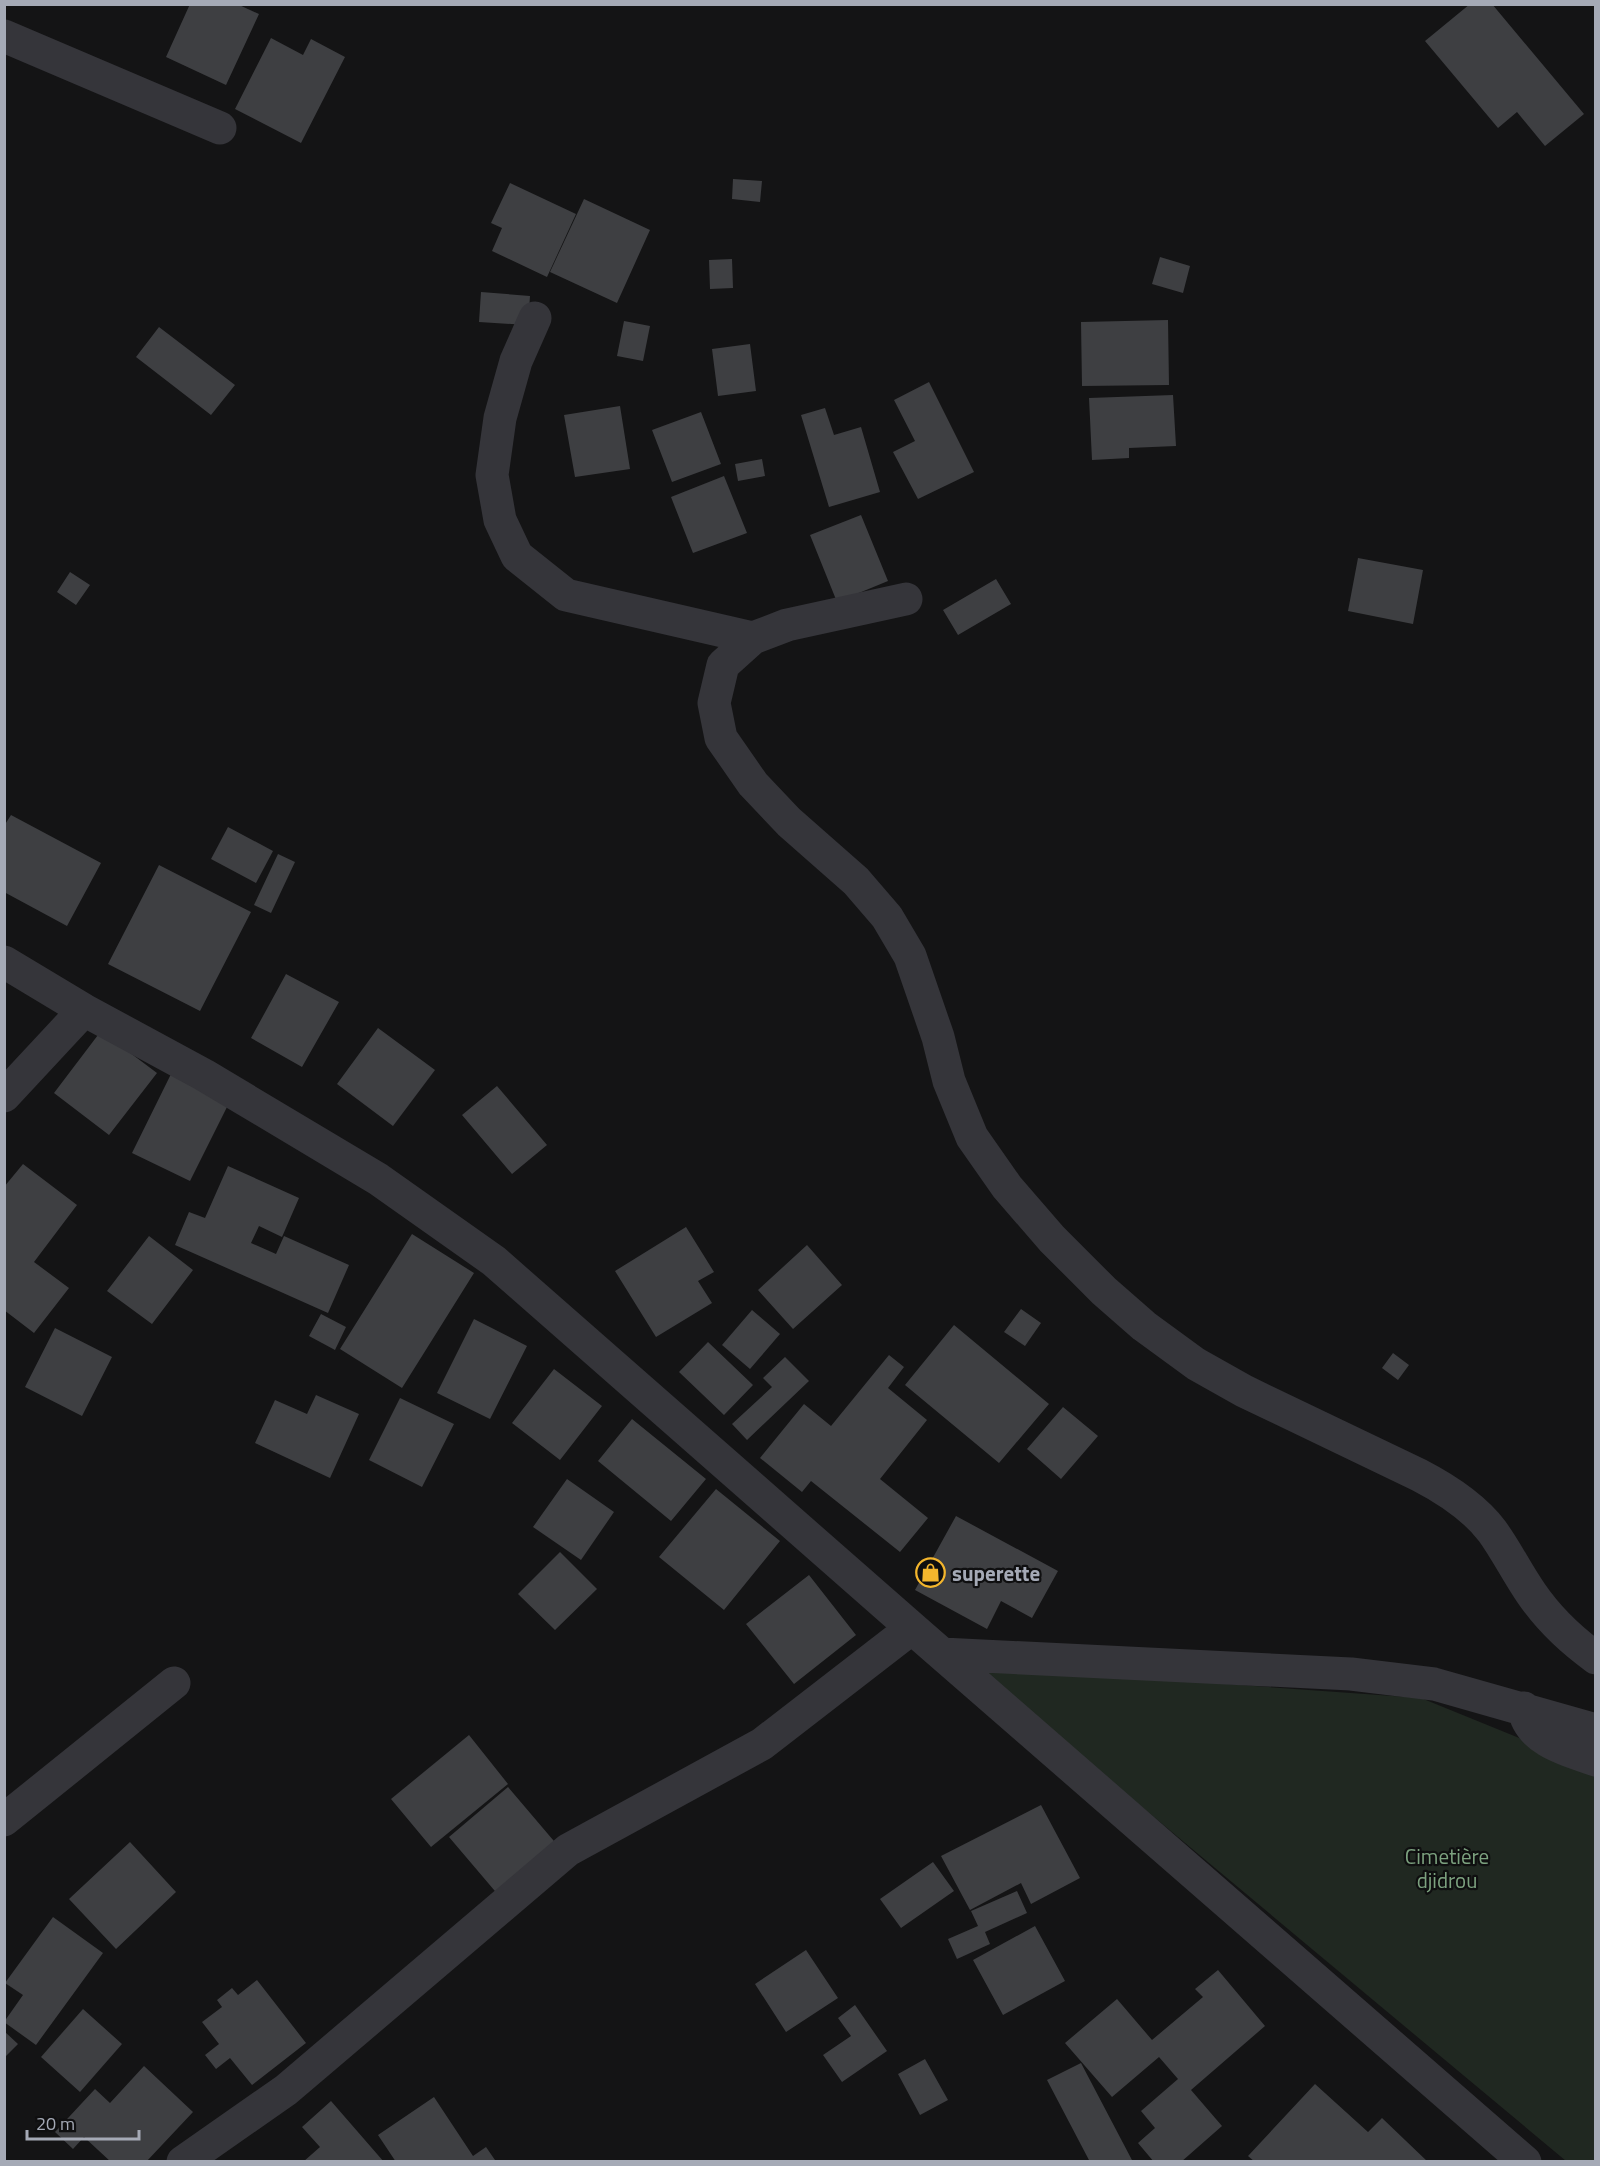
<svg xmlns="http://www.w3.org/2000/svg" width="1600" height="2166" font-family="'Titillium Web',sans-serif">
<rect width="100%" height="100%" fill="#141415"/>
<path fill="#202821" d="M973,1666L1421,1698L1595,1769V2161H1566Z"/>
<path fill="#3e3f42" d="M190,4H237L259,14L226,85L166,57Z
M1470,4H1492L1584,114L1545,146L1517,112L1498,128L1425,41Z
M271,38L303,55L311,39L345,57L301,143L235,109Z
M733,179L762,181L760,202L732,199Z
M510,183L576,214L547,277L492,251L502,228L491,223Z
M584,199L650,230L617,303L550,272Z
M1160,257L1190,266L1183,293L1152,284Z
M732,259L733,288L710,289L709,260Z
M481,292L530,296L528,325L479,322Z
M1168,320L1169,385L1082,386L1081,322Z
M624,321L650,326L643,361L617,356Z
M159,327L235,385L211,415L136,357Z
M750,344L756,391L718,396L712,349Z
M929,382L974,472L918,499L893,452L915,441L894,400Z
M1173,395L1176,446L1129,448V458L1092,460L1089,398Z
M620,406L630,469L575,477L564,415Z
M825,408L834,435L861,427L880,492L829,507L801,415Z
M701,412L721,464L672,482L652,430Z
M762,459L765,476L738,481L735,464Z
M724,476L747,533L693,553L671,497Z
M861,515L888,581L837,602L810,535Z
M1358,558L1423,570L1413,624L1348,611Z
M70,572L90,585L76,605L57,592Z
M996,579L1011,604L958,635L943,610Z
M11,815L101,863L67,926L4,892V826Z
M228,827L273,851L256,883L211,859Z
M278,854L295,862L271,913L254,905Z
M159,865L251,912L200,1011L108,964Z
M286,974L339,1002L302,1067L251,1038Z
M378,1028L435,1070L393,1126L337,1084Z
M101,1031L157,1073L109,1135L54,1093Z
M172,1072L230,1101L190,1181L132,1153Z
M497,1086L547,1145L512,1174L462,1115Z
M23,1164L77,1205L34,1262L69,1288L34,1333L4,1310V1187Z
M228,1166L299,1198L282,1237L259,1226L251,1243L276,1254L284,1236L349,1265L328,1313L175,1245L189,1212L205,1218Z
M686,1227L714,1272L698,1281L712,1303L656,1337L615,1271Z
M412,1234L474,1273L402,1388L340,1349Z
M149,1236L193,1270L152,1324L107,1291Z
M807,1245L842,1285L793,1329L758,1290Z
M1021,1309L1041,1323L1025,1346L1004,1332Z
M752,1310L780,1334L750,1369L722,1345Z
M321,1314L346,1327L335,1350L309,1336Z
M474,1319L527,1346L490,1419L437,1393Z
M954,1325L1049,1404L999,1463L905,1385Z
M55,1328L112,1357L82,1416L25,1387Z
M708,1342L753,1385L724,1415L679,1372Z
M1393,1353L1409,1365L1398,1380L1382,1368Z
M889,1355L904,1367L888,1388L927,1420L880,1479L928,1518L900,1552L811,1481L802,1492L760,1458L804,1404L831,1426Z
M785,1357L809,1381L747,1440L732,1424L772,1387L763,1378Z
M554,1369L602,1406L560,1460L512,1423Z
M316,1395L359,1414L330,1478L255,1443L275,1400L307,1414Z
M400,1398L454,1424L422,1487L369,1460Z
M1063,1407L1098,1436L1061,1479L1027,1449Z
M632,1419L706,1479L671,1521L598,1461Z
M567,1479L614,1512L581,1560L533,1527Z
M716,1489L780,1541L724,1610L659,1557Z
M956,1516L1058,1571L1032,1618L1001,1601L987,1629L915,1590Z
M560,1552L597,1589L555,1630L518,1594Z
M809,1575L856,1635L794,1684L746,1624Z
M469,1735L508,1784L431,1847L391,1799Z
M508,1787L559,1847L500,1897L449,1837Z
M1041,1805L1080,1878L1031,1904L1021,1883L970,1910L941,1856Z
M130,1842L176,1892L116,1949L69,1899Z
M933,1862L954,1891L901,1928L880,1899Z
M1017,1891L1027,1913L985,1932L990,1944L957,1959L948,1939L978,1926L971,1911Z
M53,1917L103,1953L36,2045L4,2022L23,1995L5,1983Z
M1035,1926L1065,1981L1003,2015L973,1960Z
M806,1950L838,1998L786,2032L755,1984Z
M1218,1970L1265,2026L1191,2090L1222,2126L1181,2162H1154L1138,2143L1155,2128L1141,2111L1178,2079L1159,2057L1112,2097L1065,2043L1117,1999L1152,2040L1203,1997L1195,1989Z
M257,1980L306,2043L252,2085L230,2058L216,2069L205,2055L219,2044L202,2022L222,2007L217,2000L232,1988L238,1995Z
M855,2005L887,2051L842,2082L823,2055L851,2036L838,2018Z
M83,2009L122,2044L80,2092L41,2057Z
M4,2031L18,2044L4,2058Z
M925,2059L948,2100L920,2115L898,2074Z
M1081,2063L1133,2162H1090L1047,2080Z
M144,2066L193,2112L146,2162H111L84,2137L73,2149L55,2132L95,2089L110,2103Z
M1315,2084L1368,2132L1382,2118L1428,2162H1255L1248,2156Z
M434,2097L473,2156L486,2147L495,2160L492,2162H396L378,2135Z
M331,2101L384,2162H303L320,2147L302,2127Z"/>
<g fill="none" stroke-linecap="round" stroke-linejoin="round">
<path stroke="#35353a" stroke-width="33" d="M4,36L220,128
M535,318L516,361L500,418L492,475L500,520L517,556L566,595L753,638
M906,599L787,625L753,638L723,665L714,703L721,738L753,784L789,822L856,881L887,917L910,956L938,1037L949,1081L972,1137L1007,1187L1052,1239L1104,1291L1144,1326L1196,1364L1244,1391L1419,1475C1446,1489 1473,1506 1492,1531C1506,1550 1517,1573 1531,1593C1548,1618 1571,1640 1596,1658
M4,962L84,1010L204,1075L378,1179L494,1261L912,1628L1525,2162
M4,1096L84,1010
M942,1654L1351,1674L1434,1684L1596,1730
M1524,1708C1528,1741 1569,1751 1596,1760
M4,1820L174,1683
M183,2162L286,2090L568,1850L762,1744L912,1628"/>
</g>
<defs>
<symbol id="shop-ring" viewBox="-11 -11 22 22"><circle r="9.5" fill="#0f0f10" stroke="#f4b62d" stroke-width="1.5"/><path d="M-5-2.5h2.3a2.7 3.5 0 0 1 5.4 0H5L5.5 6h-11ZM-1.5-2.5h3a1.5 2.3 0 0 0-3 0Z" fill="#f4b62d"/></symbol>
</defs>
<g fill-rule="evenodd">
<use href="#shop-ring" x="914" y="1556" width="33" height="33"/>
</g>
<g text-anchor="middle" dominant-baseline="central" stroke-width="4.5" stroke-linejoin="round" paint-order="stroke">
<g font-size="21" font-weight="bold" fill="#a5aab6" stroke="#0f0f10" text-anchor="start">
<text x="952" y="1573">superette</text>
</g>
<g font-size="21" fill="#7ca17f" stroke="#0f0f10">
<text x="1447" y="1856">Cimetière<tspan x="1447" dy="24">djidrou</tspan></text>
</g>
</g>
<rect width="1600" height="2166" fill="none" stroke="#a5aab6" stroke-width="12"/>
<path d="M27 2130v9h112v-9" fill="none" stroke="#a5aab6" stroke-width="3"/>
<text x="36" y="2130" font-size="18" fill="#a5aab6" stroke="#0f0f10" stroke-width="4.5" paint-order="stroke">20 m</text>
</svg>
